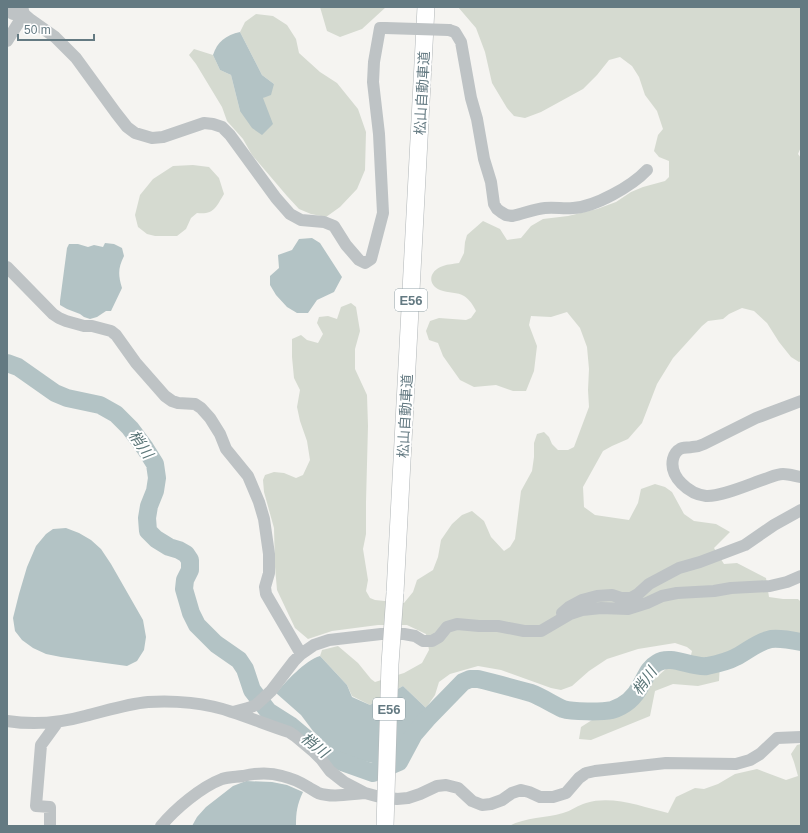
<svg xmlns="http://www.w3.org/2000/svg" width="808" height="833" font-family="Helvetica,'Noto Sans JP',sans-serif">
<rect width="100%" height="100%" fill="#f5f4f1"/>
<path fill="#d5dad0" d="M320,7H386L362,29L340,37L327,31Z
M458,7H801V147L798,154L801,158V361L799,362L791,357L779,342L767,323L754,311L742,308L729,314L723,319L708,321L702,326L673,358L657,384L642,423L628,439L612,446L603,451L583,487L584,507L595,515L629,520L638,503L641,489L655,484L665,487L672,492L684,514L694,521L716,524L730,532L714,548L724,564L737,563L766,578L769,597L783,599H798L801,602V646L787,643L771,645L748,652L728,655L720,663L719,681L698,686L673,684L655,691L650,716L591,740L579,739L581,727L592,720L617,712L626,710L633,705L642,690L667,668L681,667L687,664L690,659L692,651L687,647L675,643L638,649L607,659L589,671L572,686L561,690L551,688L501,670L478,666L450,674L439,682L435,695L426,708L403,686L370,705L352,696L347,685L320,656L322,650L338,646L358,663L371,679L375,682L404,673L422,663L429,650L426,634L407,625H378L332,631L308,639L295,628L277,590L275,567L274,528L264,492L263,480L265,475L274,472L284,473L296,478L303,475L310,460L307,441L300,421L297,407L300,390L294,378L292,357V339L301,335L307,340L318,343L323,334L317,323L319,317L328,316L337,319L341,307L351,303L356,307L360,331L355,349V369L367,395L368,426L366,502V534L363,549L368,580L366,591L370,598L375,600L404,603L413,592L417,580L433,570L438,557L441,540L452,524L462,515L472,511L484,521L491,537L504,551L510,547L515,539L521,491L532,471L534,457V443L537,434L544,432L549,437L552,444L558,450H568L574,447L589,407L588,390L589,369L587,347L580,328L567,312L551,317L531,316L529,325L537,346L534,371L526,391H513L496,385L474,387L460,380L443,356L438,343L429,340L426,331L430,321L439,318L466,320L471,318L476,311C473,305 470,300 464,296C458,292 448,293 440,290C426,284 430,270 443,266C448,264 454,264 459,263L464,253L465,242L467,235L483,221L500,229L507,240L521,238L531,226L543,219L568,216L597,209L616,202L631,192L643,187L665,181L669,177V161L659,157L654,151L658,135L663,129L657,111L645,95L639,77L632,66L620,57L609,60L597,75L583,89L552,106L541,112L525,118L514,116L507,108L492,83L485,52L476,28Z
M256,14L273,16L287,25L296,39L299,53L320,72L337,83L358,109L366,132L365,170L357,189L340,207L326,217L311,214L299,209L287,196L252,155L243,139L227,121L222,107L196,64L189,55L194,49L213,55L220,70L231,75L240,111L263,98L274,84L262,75L240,32L245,22Z
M193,165L209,167L219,178L224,194C216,207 214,215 197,213L191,218L186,229L177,236H155L147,234L138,227L135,215L140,195L153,179L173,166Z
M801,744V826H509C526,817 546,818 563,813C571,811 578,805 586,803C613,795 642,807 668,813L676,797L695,788L704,789L718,784L735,774L757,769L786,780L798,776L794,762L791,754L797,745Z"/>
<path fill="#b3c3c5" d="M240,32L262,75L274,84L271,95L263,98L273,124L262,135L252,128L240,111L231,75L220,70L213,55C217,42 226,35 240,32Z
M312,238L320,243L342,277L334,292L317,300L308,313H297L287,307L276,295L270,285V276L279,268L278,255L292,250L299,239Z
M105,243L114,244L122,248L124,256C118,268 118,275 122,288L111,311H106L97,317L90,319L84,317L80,314L67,309L60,305V301L67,248L69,244H78L88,247L94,245L103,247Z
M66,528L79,533L91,540L101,549L111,564L143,620L146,637L144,650L137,661L127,666L61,657L46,654L33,648L22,640L15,631L13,618L19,594L27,567L36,546L46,534L53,529Z
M320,656L347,685L352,697L370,705L403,686L426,708L407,732L397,752L377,764L346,757L332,749L313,731L301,715L276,693C287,681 304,661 320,656Z
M246,781L272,782L287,785L303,792C297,805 296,812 296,826H192L197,817L206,807L233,786Z"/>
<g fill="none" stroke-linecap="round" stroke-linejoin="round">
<path stroke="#b3c3c5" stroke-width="18" d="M7,363L18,367L55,393L67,398L100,405L116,414L130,428L145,448L155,464L157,478L155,491L149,506L147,518L148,531L156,539L169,547L179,550L186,554L190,560V570L185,580L184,589L191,613L197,625L216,644L239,660L245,669L252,690L268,711L290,725L328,757L373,773L399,762L414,734L427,719L463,682L470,679H478C495,683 513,688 531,693C542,697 552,704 563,709C572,712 602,712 612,710C625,706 635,697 641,685C646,677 648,668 657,663C671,654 691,668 707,666C717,664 727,662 736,657C748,651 757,642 771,639C781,638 791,640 801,642"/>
<defs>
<path id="highway" d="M395,593L426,7"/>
</defs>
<use href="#highway" stroke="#b1b6b8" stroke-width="18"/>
<path stroke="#bec3c5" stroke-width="12" d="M22,7L24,14L31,20L55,37L76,58L116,113L127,127L135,133L152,138L163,137L204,123L213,124L222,127L230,135L276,198L290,214L301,220L324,222L334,226L346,245L359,260L365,263L371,259L383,213L379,134L373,82L374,62L380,28H385
M7,11L13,14H24
M449,30L455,32L461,42L471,98L477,119L484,159L491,182L494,204L497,209L501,212L506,215L512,216C523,214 534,209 545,208C555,207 564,209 573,208C595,207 632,186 647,170
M7,41L24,14
M7,267L53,314L59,318L66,321L84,326H92L111,331L116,335L136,363L165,396L172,401L178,403L195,404L201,408L210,418L220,434L226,449L248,476L259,502L264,519L269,554V573L265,587L266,594L301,654
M801,401L756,418L704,444C700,446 696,447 692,447C688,448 683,447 680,449C676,451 674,455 673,459C669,477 689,494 706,496C721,497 750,484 765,479C771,477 777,474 783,474C789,474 795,476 801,477
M562,613L569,607L582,600L597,596L612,595L621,598H631L638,594L649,584L679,568L700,562L745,545L774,525L801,510
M233,712L248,708L256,705L271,691L294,661L301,654L314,645L329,640L381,634H404L415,636L423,641H432L439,637L447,627L457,624L479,626H498L524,631H541L570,614L582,610L601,608L628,609L647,603L662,596L677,593L714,591L731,588L770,586L787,582L801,576
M7,721C33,725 60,723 85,716C106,711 126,704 148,702C174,700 207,703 232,712C251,718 270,726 289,732L295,736L314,752L321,759L330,771L344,782L365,793L376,796L397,799L408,798L420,794L437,786L446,785L458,788L472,801L482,805L491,804L502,800L512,793L521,790L529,792L540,797H553L566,793L579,778L586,773L595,771L666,763L736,764L750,760L760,754L777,738L801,737
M50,826V807L36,806L41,745L57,723
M161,826C175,809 201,787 222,779C228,777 236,777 243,776C256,773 269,772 282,776C291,778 300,782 308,787C311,789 315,791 318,793C332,798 350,794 364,793"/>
<use href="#highway" stroke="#fff" stroke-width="17"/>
<defs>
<path id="highway-bridge" d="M385,826L390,664L395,593"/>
</defs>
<use href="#highway-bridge" stroke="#b1b6b8" stroke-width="18" stroke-linecap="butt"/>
<path stroke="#bec3c5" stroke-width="12" d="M385,28L449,30"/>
<use href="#highway-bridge" stroke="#fff" stroke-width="17"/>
</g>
<g text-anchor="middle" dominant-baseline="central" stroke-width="4" stroke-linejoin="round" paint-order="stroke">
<g fill="#fff" stroke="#92a2a8" stroke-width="1">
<rect x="395" y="289" width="32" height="22" rx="3"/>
<rect x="373" y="698" width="32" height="22" rx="3"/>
</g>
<g font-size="13" font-weight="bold" fill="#647a82">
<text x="411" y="300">E56</text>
<text x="389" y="709">E56</text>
</g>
<g font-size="14" fill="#647a82" stroke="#fff">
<text transform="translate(422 93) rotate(-87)">松山自動車道</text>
<text transform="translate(405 416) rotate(-87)">松山自動車道</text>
</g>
<g font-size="15" font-style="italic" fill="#5b7678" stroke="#fff">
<text transform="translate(141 444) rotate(55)">梢川</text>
<text transform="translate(644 681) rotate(-54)">梢川</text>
<text transform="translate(315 745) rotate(38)">梢川</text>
</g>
</g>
<rect width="808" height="833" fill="none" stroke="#647a82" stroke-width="16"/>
<path d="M18 34v6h76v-6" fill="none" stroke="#647a82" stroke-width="2"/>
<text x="24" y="34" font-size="12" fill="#647a82" stroke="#ffffff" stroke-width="3" paint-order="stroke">50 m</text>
</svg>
